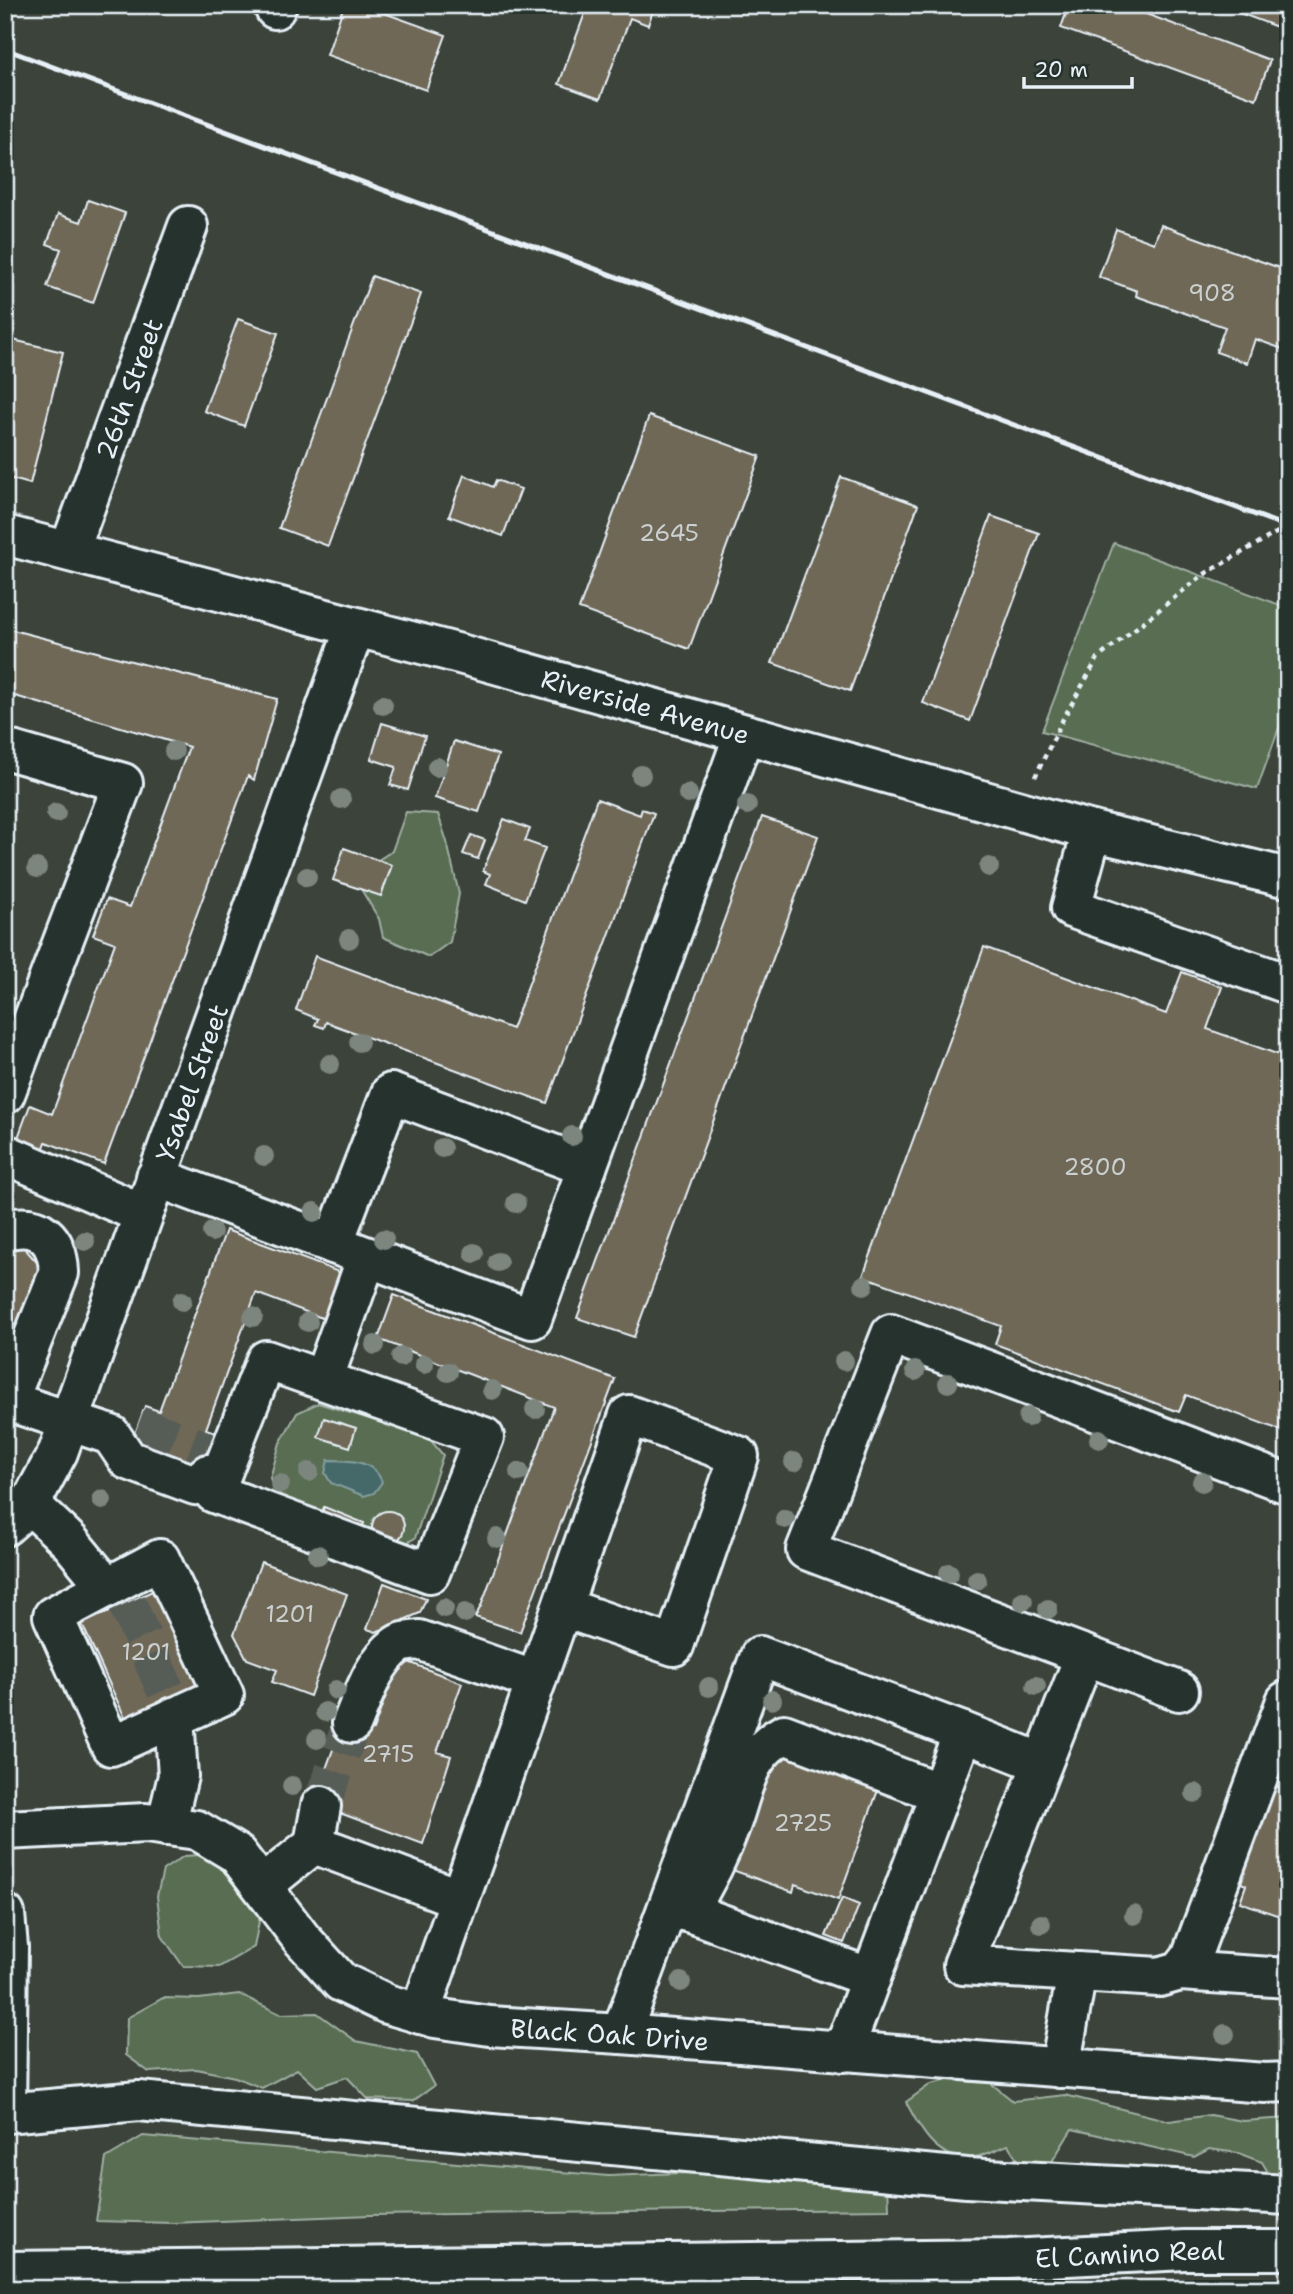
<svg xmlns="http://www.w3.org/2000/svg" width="1293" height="2294" font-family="'Shantell Sans',sans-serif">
<rect width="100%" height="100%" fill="#3c433a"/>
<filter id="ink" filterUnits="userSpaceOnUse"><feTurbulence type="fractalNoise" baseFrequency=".0143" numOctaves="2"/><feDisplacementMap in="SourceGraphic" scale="14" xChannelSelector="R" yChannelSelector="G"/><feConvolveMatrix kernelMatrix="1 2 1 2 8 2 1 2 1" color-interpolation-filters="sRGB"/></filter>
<g filter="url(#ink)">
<path fill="#586d51" stroke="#a0afa4" stroke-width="2" d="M1114,543L1288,608V703L1257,789L1042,731Z
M406,812L438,814L447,842L459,894L450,942L429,957L383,937L379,919L353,876L392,851Z
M318,1403L428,1437L443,1455L415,1538L399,1547L291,1503L274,1490L270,1478L280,1443L297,1413Z
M215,1854L233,1868L260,1916L254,1947L219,1967L183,1966L162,1936L157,1896L163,1870L184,1856Z
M239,1994L280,2014L317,2013L356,2041L417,2054L434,2086L413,2101L368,2099L347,2077L317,2087L297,2069L262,2088L235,2077L196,2069L149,2072L126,2055L127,2018L163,1998L199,1999Z
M978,2073L1013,2101L1065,2095L1170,2121L1210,2115L1243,2121L1288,2118V2184L1272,2179L1262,2162L1238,2153L1209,2149L1194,2157L1072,2129L1048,2168L1020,2163L1008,2145C996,2149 979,2159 966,2158C935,2158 919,2127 906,2102L931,2084Z
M143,2136L608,2176L681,2173L888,2184L889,2209L371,2215L172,2223L96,2221L106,2158Z"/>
<path fill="#456969" stroke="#869fa2" stroke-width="2" d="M328,1460C349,1460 374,1460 382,1482L374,1493L364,1496L331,1483L325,1473Z"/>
<path fill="#6f6857" stroke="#e8f1f8" stroke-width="2" d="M344,5H362L446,35L426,90L327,55Z
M588,5H655L648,25L630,18L600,99L559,84Z
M1069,5H1122L1270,60L1256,99L1061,28Z
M1218,5H1288V31Z
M88,200L125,213L93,303L47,287L61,249L47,244L58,214L81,222Z
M1161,225L1288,271V351L1255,339L1247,363L1216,352L1225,327L1136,296L1137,291L1099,277L1116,229L1154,243Z
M372,276L421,294L328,546L279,528Z
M238,319L278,333L244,426L204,411Z
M5,338L63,352L30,484L5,477Z
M649,416L760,456L689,649L579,609Z
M464,475L493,487L496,480L521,489L503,536L449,516Z
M841,477L918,505L850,691L772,663Z
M991,516L1039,533L970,721L923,703Z
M5,628L277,699L254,780L248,776L104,1164L46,1142L42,1153L16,1143L30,1105L52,1114L115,943L93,935L107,899L130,907L189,747L15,696L9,710L5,709Z
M382,723L425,736L408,790L390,785L396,767L371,759Z
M454,741L498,755L479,812L435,798Z
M597,799L640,815L642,809L654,813L547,1103L326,1022L324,1028L315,1025L318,1019L296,1010L315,956L512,1029Z
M762,817L818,836L634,1337L577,1318Z
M504,819L530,829L525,841L545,848L525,900L486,884L490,874L483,871Z
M471,835L485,840L478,859L463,854Z
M344,848L392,865L381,896L333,880Z
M984,947L1166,1014L1182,972L1222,987L1207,1029L1288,1058V1433L1186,1395L1179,1412L995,1344L1001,1326L863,1276Z
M226,1230L347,1275L330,1321L256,1293L206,1429L215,1432L200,1474L130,1448L145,1406L159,1411Z
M20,1243L42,1268L21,1327L13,1324L5,1339V1247Z
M394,1295L615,1379L520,1632L475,1617L481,1606L554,1407L378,1339Z
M324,1418L356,1428L350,1447L318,1437Z
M324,1507L364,1523L360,1533L320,1518Z
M372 1527a16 16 0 1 1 32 0a16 16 0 1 1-32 0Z
M261,1562L347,1594L310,1696L272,1682L277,1670L247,1659L234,1634Z
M384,1583L426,1599L420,1613L376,1632L367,1629Z
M165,1585L210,1681L126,1720L82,1624Z
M406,1661L462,1683L437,1752L451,1756L423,1844L321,1806L314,1802L344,1719L373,1730L393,1677Z
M784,1743L882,1779L838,1900L795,1884L793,1892L724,1867L765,1755Z
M1274,1785L1288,1790V1919L1240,1902L1246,1885L1239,1882Z
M842,1898L859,1905L844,1943L826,1936Z"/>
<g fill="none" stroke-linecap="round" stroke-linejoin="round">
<path stroke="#565d56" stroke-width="38" stroke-dasharray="38 19" stroke-linecap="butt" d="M138,1425L208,1451
M127,1603L170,1700
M321,1806L352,1723"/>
<defs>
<g id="minor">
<path d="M275,9L277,5"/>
<path id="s1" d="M5,535L460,654L1092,831L1288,878"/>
<path id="s2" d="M69,551L188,226"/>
<path d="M5,749L123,783L5,1094"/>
<path d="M1092,831L1071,908L1288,984"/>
<path d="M5,1154L143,1214"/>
<path d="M156,1177L532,1319L744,734"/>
<path d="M5,1230C40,1221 58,1238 59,1273L8,1401"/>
<path d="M333,1244L391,1093L587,1167"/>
<path d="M266,1360L484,1437L430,1573L214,1493Z"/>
<path d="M323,1380L367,1257"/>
<path d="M5,1400L111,1435L128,1460L195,1485L208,1474"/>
<path d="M1288,1484L891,1334L806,1550L1085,1655L963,1965L1159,1977L1180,1971L1191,1957L1286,1701H1288"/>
<path d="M30,1504L70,1542L107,1587"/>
<path id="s3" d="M5,1526L30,1504L58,1452L355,628"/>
<path d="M160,1559L224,1695L111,1746L53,1616Z"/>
<path d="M1085,1655L1179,1691"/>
<path d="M352,1723C363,1697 373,1663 397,1645C402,1641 412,1641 419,1640L536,1681"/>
<path d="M963,1732L1042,1763"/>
<path d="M166,1826L178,1776L174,1717"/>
<path id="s4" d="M5,1830L146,1823L197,1830L237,1854L301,1938L341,1982L387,2004L435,2018L490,2026L621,2034L1265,2083L1288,2082"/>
<path d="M314,1844L321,1806"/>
<path d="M262,1886L314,1844L460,1899"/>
<path d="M669,1905L871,1978"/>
<path d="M687,1912C705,1884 720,1855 731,1824C744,1788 746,1754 784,1734L940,1793"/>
<path d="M1180,1971L1288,1978"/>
<path d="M420,2014L433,1976L629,1415L739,1456L674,1646L562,1607"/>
<path d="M621,2034L760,1656L963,1732L843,2052"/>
<path d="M1060,2068L1077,1972"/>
</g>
<path id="major" d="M5,1914L8,1947L6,2113"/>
<g id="highway">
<path d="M5,2113L139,2101L967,2178L1288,2195"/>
<path id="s5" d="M5,2271L1009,2259L1185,2250H1288"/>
</g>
</defs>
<use href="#minor" stroke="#e8f1f8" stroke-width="44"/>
<use href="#major" stroke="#e8f1f8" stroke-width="44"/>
<use href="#highway" stroke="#e8f1f8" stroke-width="44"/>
<path stroke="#e8f1f8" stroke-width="4.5" stroke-dasharray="5 5" stroke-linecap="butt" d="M1035,777L1063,719L1098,658L1203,575L1288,526"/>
<use href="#minor" stroke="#26332d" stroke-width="38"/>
<use href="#major" stroke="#26332d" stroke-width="38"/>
<use href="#highway" stroke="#26332d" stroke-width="38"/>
<path stroke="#e8f1f8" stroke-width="5" d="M5,49L1288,527"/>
</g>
<g fill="#7b867e">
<circle cx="383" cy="705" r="10"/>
<circle cx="174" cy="751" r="10"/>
<circle cx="437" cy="767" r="10"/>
<circle cx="641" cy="775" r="10"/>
<circle cx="688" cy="794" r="10"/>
<circle cx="341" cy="799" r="10"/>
<circle cx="747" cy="805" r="10"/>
<circle cx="56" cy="813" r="10"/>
<circle cx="989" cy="867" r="10"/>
<circle cx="37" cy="868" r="10"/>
<circle cx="307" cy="877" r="10"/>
<circle cx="349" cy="939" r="10"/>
<circle cx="359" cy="1042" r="10"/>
<circle cx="330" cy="1064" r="10"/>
<circle cx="572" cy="1136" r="10"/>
<circle cx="442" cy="1148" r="10"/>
<circle cx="264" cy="1156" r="10"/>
<circle cx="516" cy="1203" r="10"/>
<circle cx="314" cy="1212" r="10"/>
<circle cx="212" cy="1232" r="10"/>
<circle cx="384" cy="1239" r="10"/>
<circle cx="85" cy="1241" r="10"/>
<circle cx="474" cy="1253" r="10"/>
<circle cx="498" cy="1262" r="10"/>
<circle cx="864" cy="1285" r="10"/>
<circle cx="182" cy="1301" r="10"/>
<circle cx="253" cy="1317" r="10"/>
<circle cx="308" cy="1322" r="10"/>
<circle cx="375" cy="1345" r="10"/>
<circle cx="401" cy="1357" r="10"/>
<circle cx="844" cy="1361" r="10"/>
<circle cx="424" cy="1364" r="10"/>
<circle cx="915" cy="1371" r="10"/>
<circle cx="448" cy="1372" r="10"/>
<circle cx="948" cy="1383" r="10"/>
<circle cx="492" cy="1390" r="10"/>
<circle cx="535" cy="1409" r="10"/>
<circle cx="1028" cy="1417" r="10"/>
<circle cx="1099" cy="1439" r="10"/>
<circle cx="794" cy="1462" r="10"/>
<circle cx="309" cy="1472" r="10"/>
<circle cx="519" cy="1472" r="10"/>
<circle cx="1202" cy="1482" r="10"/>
<circle cx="280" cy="1484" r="10"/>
<circle cx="102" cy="1500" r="10"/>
<circle cx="785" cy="1519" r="10"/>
<circle cx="497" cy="1538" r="10"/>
<circle cx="318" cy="1555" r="10"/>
<circle cx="949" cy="1573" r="10"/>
<circle cx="977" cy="1580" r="10"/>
<circle cx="1023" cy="1601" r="10"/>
<circle cx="444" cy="1608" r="10"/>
<circle cx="1048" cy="1609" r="10"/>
<circle cx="465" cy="1613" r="10"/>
<circle cx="1036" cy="1686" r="10"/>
<circle cx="709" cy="1687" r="10"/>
<circle cx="336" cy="1690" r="10"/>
<circle cx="772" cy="1700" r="10"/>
<circle cx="325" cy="1712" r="10"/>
<circle cx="317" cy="1739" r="10"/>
<circle cx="292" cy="1786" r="10"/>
<circle cx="1195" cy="1793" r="10"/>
<circle cx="1134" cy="1915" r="10"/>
<circle cx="1041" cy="1924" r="10"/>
<circle cx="681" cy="1982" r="10"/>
<circle cx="1225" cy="2034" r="10"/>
</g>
</g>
<g text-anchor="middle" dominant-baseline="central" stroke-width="5" stroke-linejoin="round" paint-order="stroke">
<g font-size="23" fill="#cacfd0">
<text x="1212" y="293">908</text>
<text x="669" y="533">2645</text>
<text x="1095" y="1167">2800</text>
<text x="290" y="1614">1201</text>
<text x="146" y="1652">1201</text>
<text x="388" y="1754">2715</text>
<text x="803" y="1823">2725</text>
</g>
<g font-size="26" fill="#e8f1f8" stroke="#26332d">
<text stroke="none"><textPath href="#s2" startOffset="173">26th Street</textPath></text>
<text stroke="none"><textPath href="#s1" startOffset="663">Riverside Avenue</textPath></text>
<text stroke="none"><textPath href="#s3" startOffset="485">Ysabel Street</textPath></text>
<text stroke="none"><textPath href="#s4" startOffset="681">Black Oak Drive</textPath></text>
<text stroke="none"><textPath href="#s5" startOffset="1125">El Camino Real</textPath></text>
</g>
</g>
<rect width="1293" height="2294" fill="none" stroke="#26332d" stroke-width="28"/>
<rect x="14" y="14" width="1265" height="2266" fill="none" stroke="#e8f1f8" stroke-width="2.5" filter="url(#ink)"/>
<path d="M1024 77v10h108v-10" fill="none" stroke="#e8f1f8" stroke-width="3.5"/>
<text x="1034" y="77" font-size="21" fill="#e8f1f8" stroke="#26332d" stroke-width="5" paint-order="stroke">20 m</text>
</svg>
